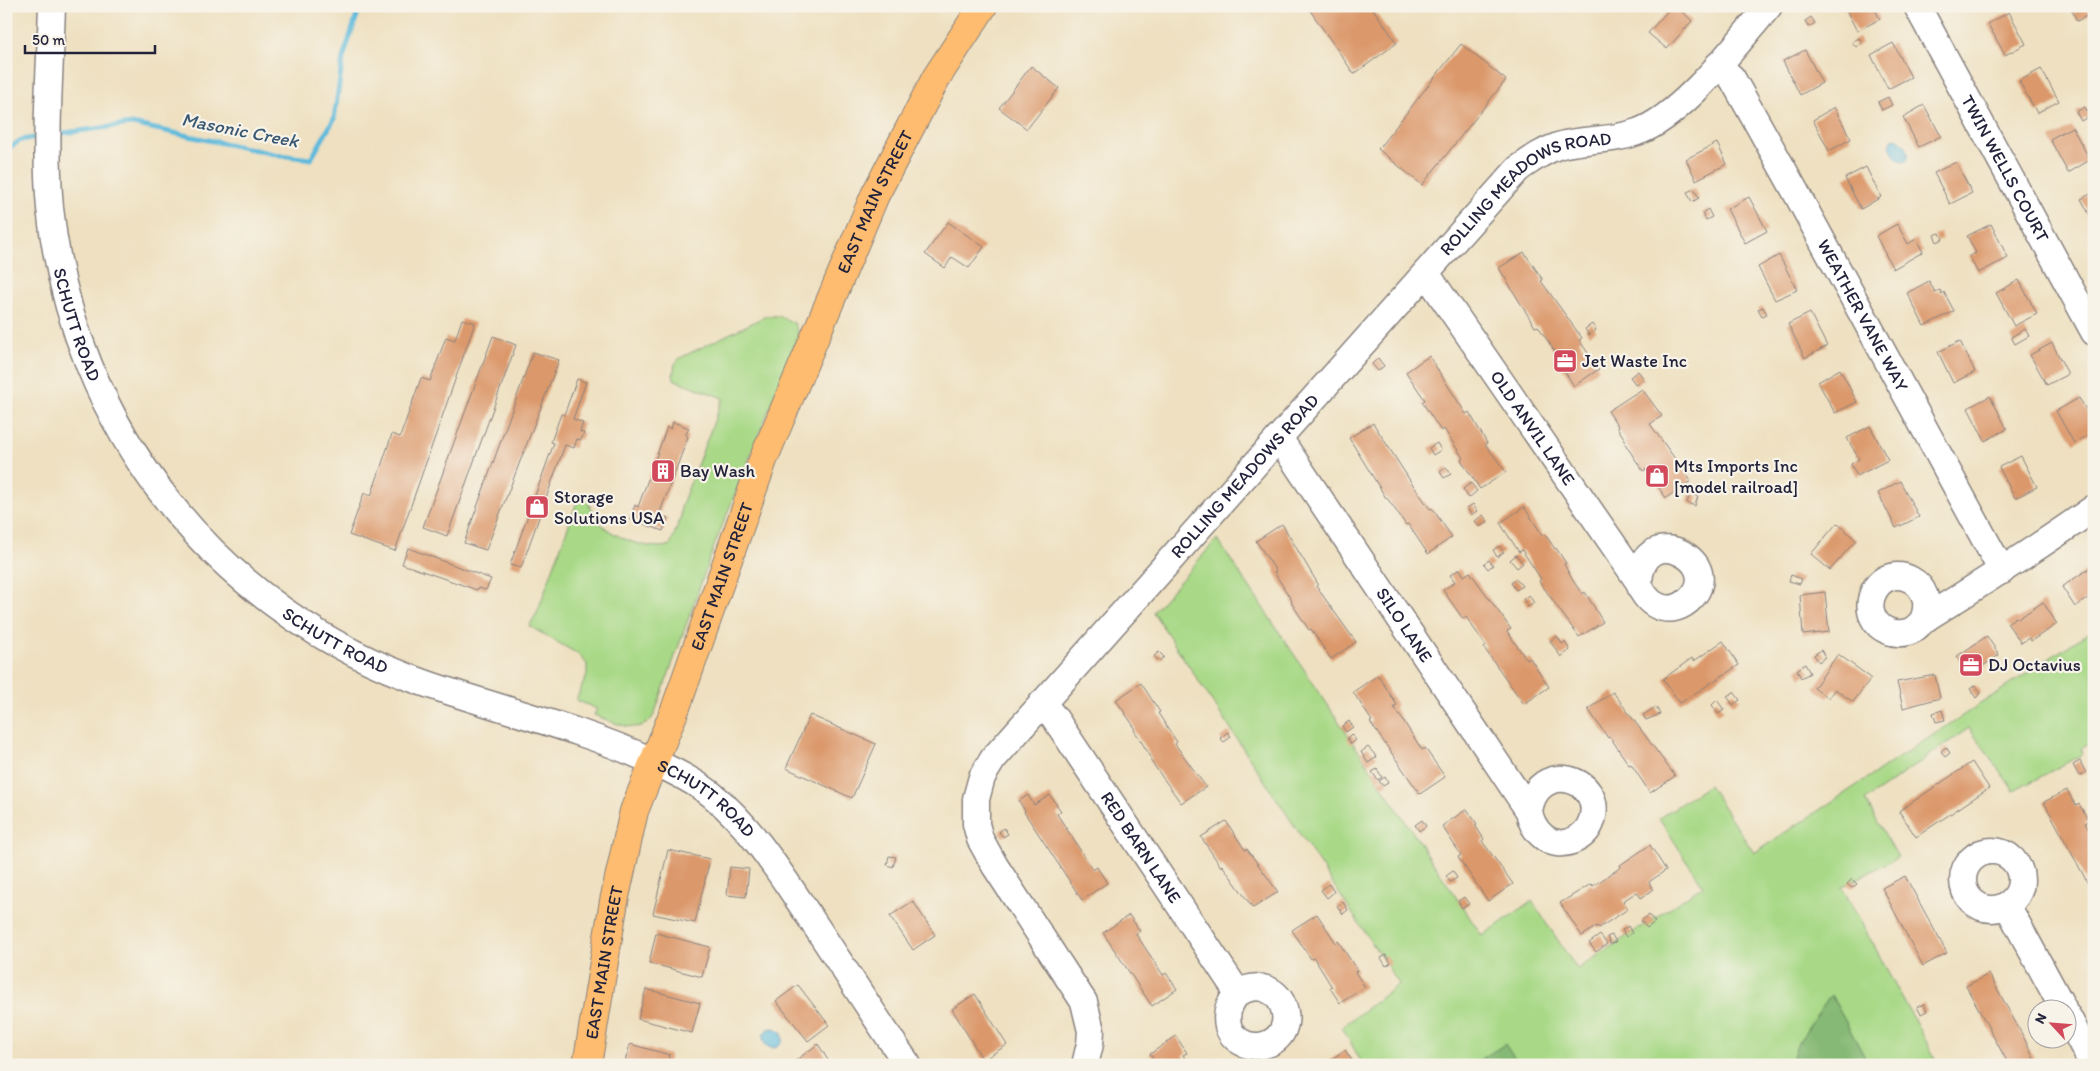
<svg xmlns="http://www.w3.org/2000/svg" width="2100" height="1071" font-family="Itim,sans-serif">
<rect width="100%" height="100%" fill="#f7f3e8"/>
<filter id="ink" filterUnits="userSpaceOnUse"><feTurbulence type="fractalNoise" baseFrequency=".02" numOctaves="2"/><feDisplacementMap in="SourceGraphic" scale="10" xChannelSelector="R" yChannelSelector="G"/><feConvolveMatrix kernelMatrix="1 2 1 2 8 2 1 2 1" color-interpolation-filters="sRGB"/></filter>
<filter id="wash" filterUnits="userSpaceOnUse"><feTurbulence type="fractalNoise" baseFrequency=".0096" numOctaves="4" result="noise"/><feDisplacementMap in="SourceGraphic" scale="20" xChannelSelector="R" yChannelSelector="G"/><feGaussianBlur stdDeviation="1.12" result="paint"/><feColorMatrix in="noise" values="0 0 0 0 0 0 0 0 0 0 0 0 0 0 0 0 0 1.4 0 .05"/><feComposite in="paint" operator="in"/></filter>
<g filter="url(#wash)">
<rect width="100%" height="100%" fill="#eee0c0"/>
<path fill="#a9d987" stroke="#667e61" d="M766,316H779L794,323L799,335L715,544L654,715C641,738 614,722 594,715L597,709L576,700L587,675V664L578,654L529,626L537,613L577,502L580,500H588C590,509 595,518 601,524C615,538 652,552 670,545L681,517V507L723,398L675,380L673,376L675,364L680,358Z
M1217,539L1482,936L1532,901L1577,969L1703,886L1659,818L1709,785L1754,853L2094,629V741L2081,749L2083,754L2014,791L1969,728L1865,800L1898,857L1842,887L1939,1065H1869L1831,995L1798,1043L1790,1065H1363L1342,1027L1399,984L1153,612Z"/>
<path fill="#86b974" stroke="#546e58" d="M1831,995L1869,1065H1790L1798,1043Z
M1505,1044L1519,1065H1472Z"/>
<path fill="#5dbadb" stroke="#406e8b" d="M1896,138C1904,141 1911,152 1907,160C1897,164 1894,153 1890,146L1892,139Z
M763 1038a10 10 0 1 1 20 0a10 10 0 1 1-20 0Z"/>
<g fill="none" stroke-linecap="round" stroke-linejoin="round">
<path stroke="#5dbadb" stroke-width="5" d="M56,134L132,124L279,155L311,159L334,119L343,58L360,6
M6,150L21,140L40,137"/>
</g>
<g id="blocks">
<path fill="#db986b" d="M1307,6H1371L1397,43L1354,74Z
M1672,6H1676L1692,21L1667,49L1648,33Z
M1844,6H1873L1880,19L1857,31Z
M2070,6H2094V12L2077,21Z
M2009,12L2026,44L2005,55L1988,24Z
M1811,17L1815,23L1809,27L1805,21Z
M1859,38L1862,43L1856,47L1852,42Z
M1893,43L1911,77L1888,89L1871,55Z
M1461,44L1506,80L1422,185L1378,149Z
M1805,50L1822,83L1800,95L1783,61Z
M1031,66L1059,88L1027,129L999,108Z
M2041,69L2059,101L2037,113L2019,81Z
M1888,97L1892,105L1882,110L1878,102Z
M1924,105L1941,136L1919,147L1903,117Z
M1834,107L1851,139L1829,151L1813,120Z
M2085,107L2090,116L2081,121L2076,112Z
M2072,127L2090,160L2068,173L2050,139Z
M1717,143L1727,164L1696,180L1686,159Z
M1956,162L1972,193L1950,204L1934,173Z
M1866,167L1881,197L1861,209L1845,178Z
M1694,189L1699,198L1692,202L1687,192Z
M2094,192V223L2081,199Z
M1749,197L1767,231L1745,243L1727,209Z
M1708,209L1712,217L1706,220L1702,213Z
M948,222L984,247L969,268L952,257L945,268L925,254Z
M1897,224L1908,244L1916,239L1923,252L1893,269L1876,236Z
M1991,224L2008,258L1978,273L1969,256L1976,253L1967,236Z
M1940,233L1943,239L1937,242L1934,235Z
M1524,252L1543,280L1541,281L1582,338L1579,340L1599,369L1574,386L1555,356L1557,355L1538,326L1535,327L1499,268Z
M1779,255L1797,290L1775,300L1758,267Z
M2019,280L2037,314L2014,326L1996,293Z
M1929,281L1935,292L1940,290L1942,294L1944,292L1954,311L1924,326L1907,293Z
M1763,307L1767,314L1762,316L1758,309Z
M1810,313L1827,346L1805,358L1788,324Z
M462,319L475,323L395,551L349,535L364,493L371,496L392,434L400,437L421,378L430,381L446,337L455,340Z
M1592,324L1596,330L1589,335L1585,329Z
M2025,329L2029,336L2015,344L2011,337Z
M493,336L516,345L447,536L423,527Z
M1960,341L1975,372L1953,383L1938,352Z
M2052,343L2068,374L2047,385L2030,355Z
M533,352L559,360L486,550L464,543Z
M1429,356L1466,414L1469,412L1487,443L1485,444L1506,472L1480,489L1461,460L1463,458L1444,429L1441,431L1422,402L1425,400L1406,372Z
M1378,358L1384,366L1378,371L1372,364Z
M1840,369L1857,402L1835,413L1818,382Z
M1638,371L1644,379L1636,385L1630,377Z
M577,379L586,382L573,419L583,423L580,432L584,433L581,440L577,439L574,448L565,445L521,568L510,565L554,443L551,442L561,414L564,415Z
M1642,389L1662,416L1650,424L1691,481L1666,498L1646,469L1643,471L1633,456L1624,442L1626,441L1617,427L1618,426L1608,411Z
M1990,396L2007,429L1985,441L1968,408Z
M2079,398L2094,422V432L2074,443L2056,411Z
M673,422L689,428L686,434L688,437L659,515L668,518L663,531L630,519L635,505L638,507L667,427L671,429Z
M1373,423L1411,482L1430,509L1432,508L1452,537L1428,554L1408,524L1406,525L1387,498H1386L1349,438Z
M1870,426L1888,460L1857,476L1851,464L1859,459L1847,438Z
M1437,443L1441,450L1433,455L1429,448Z
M2021,456L2037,487L2015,498L1999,467Z
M1446,467L1451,474L1444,478L1440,472Z
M1900,481L1919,517L1896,528L1878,493Z
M1471,483L1477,491L1469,498L1463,489Z
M1690,493L1698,496L1695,506L1687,503Z
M1473,504L1477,511L1471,515L1467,508Z
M1524,507L1543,536L1545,534L1555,549L1556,548L1566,563L1564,564L1572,579L1582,594L1585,592L1603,622L1579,637L1539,581L1541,579L1522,550L1519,552L1500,523Z
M1483,515L1488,522L1479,527L1475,521Z
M1837,523L1856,540L1830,570L1811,554Z
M1282,524L1318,584L1316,586L1356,642L1331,659L1311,629L1309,630L1291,602L1292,601L1274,572L1276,571L1256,541Z
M1499,546L1504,552L1497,557L1493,550Z
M408,548L491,579L486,590L478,588L477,590L402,564Z
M1516,555L1523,563L1517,568L1510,560Z
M1489,560L1493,565L1488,569L1484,564Z
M2091,567L2094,571V594L2075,607L2062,587Z
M1460,569L1464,576L1470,572L1511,629L1507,631L1517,646L1527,660L1530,658L1549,687L1524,704L1484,648L1486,646L1466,617L1463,619L1443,590L1455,582L1450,575Z
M1791,575L1802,579L1800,584L1789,581Z
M1516,579L1522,586L1516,590L1511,583Z
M1825,592L1829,632L1803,635L1800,595Z
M1529,595L1534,603L1528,607L1523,599Z
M2043,602L2057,624L2031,641L2029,638L2021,643L2007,623L2016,617L2018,619Z
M1557,636L1562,644L1565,642L1570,650L1561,657L1550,641Z
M1987,636L1999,655L1970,675L1957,656Z
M1723,641L1739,665L1680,703L1663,679L1692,658L1694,661Z
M1821,650L1825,657L1819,662L1814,655Z
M1159,652L1164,657L1159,661L1154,656Z
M1838,654L1871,678L1853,702L1835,689L1828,698L1814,688Z
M1805,664L1810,673L1801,678L1797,670Z
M1378,675L1397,705L1394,707L1404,722L1422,750L1425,748L1445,777L1420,794L1370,722L1372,721L1353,692Z
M1935,675L1940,698L1903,708L1897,682Z
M1141,683L1160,712L1158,713L1177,742L1175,744L1206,787L1181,803L1150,760L1152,759L1134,730L1135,728L1116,700Z
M1975,685L1981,693L1976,698L1970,689Z
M1613,692L1675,776L1650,793L1631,764L1629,765L1610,737L1608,738L1588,709Z
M1734,692L1740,700L1733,705L1727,696Z
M1717,700L1724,710L1718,714L1712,705Z
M1656,707L1660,714L1646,720L1643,715Z
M1942,710L1945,720L1936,722L1933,713Z
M810,715L876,744L852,798L786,768Z
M1349,721L1353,727L1346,732L1342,726Z
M1228,732L1231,737L1224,742L1220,738Z
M1351,734L1356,740L1351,744L1347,738Z
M1368,747L1377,757L1368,763L1361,752Z
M1946,747L1950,753L1945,757L1941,751Z
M2080,761L2086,773L2079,776L2073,765Z
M1972,762L1989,788L1916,837L1899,811Z
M1377,769L1382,777L1378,780L1372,772Z
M1385,777L1388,783L1383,786L1379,781Z
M2067,790L2076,806L2079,804L2089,821L2085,823L2094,839V903L2089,895L2093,893L2044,802Z
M1028,795L1034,805L1050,795L1061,811L1057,814L1093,870L1097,867L1107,883L1082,900L1024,812L1025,811L1019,801Z
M1467,809L1477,824L1475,825L1484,839L1482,841L1513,884L1488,901L1458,857L1461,855L1442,826Z
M1422,820L1426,826L1419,831L1415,825Z
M1226,821L1245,850L1247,849L1278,892L1253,908L1222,865L1221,867L1201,837Z
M1004,828L1008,834L1003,837L999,832Z
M1650,845L1666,870L1649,882L1653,890L1641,898L1637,892L1623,901L1628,909L1599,928L1597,926L1582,936L1560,903L1591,884L1593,886L1621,867L1620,865Z
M668,850L710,859L695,923L653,914Z
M889,856L896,857L893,867L887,865Z
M730,867L749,869L746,897L727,895Z
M1453,871L1457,878L1450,882L1446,876Z
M1905,876L1947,953L1923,966L1882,888Z
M1852,879L1857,884L1852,888L1847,884Z
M1329,884L1334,892L1327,898L1321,890Z
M1464,897L1469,904L1462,908L1458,901Z
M913,901L935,935L913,950L890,916Z
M1343,902L1348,910L1343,914L1337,906Z
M1317,914L1336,943L1338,941L1357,970L1355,972L1365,987L1340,1003L1330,988L1332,987L1314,958L1311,959L1292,930Z
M1129,915L1140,931L1136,934L1163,975L1166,973L1177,989L1152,1006L1103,933Z
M1649,915L1655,922L1647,928L1641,921Z
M1628,926L1632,933L1626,937L1622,930Z
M656,933L710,947L702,977L649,963Z
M1600,935L1607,944L1596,952L1589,943Z
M1612,935L1616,942L1610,944L1607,937Z
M1386,955L1391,963L1386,966L1381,958Z
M1989,974L2023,1036L2037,1065H2009L1966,986Z
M798,985L829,1025L808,1041L776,1001Z
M646,989L700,1003L692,1033L638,1019Z
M975,994L1007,1045L983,1060L952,1009Z
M1924,1004L1927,1011L1921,1014L1917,1007Z
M1176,1036L1187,1053L1183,1055L1189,1065H1157L1150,1054Z
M630,1044L670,1055L667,1065H624Z
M818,1044L831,1065H790Z
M1345,1050L1355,1065H1324L1330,1060Z"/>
</g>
</g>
<g filter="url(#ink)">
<use href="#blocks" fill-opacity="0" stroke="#88817e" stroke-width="1"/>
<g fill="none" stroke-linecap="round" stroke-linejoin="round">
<defs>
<g id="minor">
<path id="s1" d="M52,6C50,73 44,141 50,208C73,428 217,612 427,684C502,710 580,728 652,761C672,770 694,781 711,794C751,826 780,873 809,916C842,965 874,1016 908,1065"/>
<path id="s2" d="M1917,6L2094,332"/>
<path id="s3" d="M1718,65L1732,78L1793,187L2002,571"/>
<path id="s4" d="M1426,273L1639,582C1643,516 1731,564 1688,601C1668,618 1644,604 1639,582"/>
<path id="s5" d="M1279,438L1529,811C1537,758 1605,777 1592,820C1589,830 1582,837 1572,841C1550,850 1532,831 1529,811"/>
<path d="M1923,620C1939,583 1891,559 1874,591C1870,599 1869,609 1873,617C1879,630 1894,636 1908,632C1915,630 1918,625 1923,621C1928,616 1936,612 1942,608C1993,576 2044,544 2094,508"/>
<path id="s6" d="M1042,703L1054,717L1238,993C1282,968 1305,1034 1264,1045C1256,1047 1248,1046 1241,1042C1222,1031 1224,1008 1238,993"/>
<circle cx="1992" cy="880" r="29"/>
<path d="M2007,905L2063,1008"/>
<path d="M2068,1017L2093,1065"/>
<path id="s7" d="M1085,1065L1090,1044L1091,1031L1084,1002L995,866L980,839L976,824V799L982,777L993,759L1518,169C1531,160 1543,151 1558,146C1584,138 1611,142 1637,132C1682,117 1737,43 1769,6"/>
</g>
<g id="major">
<path id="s8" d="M587,1065L614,901L634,811L676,707L763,460L875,195L936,78L983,6"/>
</g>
</defs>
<use href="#minor" stroke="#88817e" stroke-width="29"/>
<use href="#major" stroke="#88817e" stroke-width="30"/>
<use href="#minor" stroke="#fff" stroke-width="26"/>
<use href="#major" stroke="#fdbc6f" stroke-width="28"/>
</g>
</g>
<defs>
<symbol id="office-square" viewBox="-11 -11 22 22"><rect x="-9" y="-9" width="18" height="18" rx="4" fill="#d1495b" stroke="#f7f3e8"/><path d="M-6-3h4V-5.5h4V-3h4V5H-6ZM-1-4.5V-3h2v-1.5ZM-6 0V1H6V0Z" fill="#fff"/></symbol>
<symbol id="building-square" viewBox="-11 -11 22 22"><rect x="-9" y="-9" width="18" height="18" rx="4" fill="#d1495b" stroke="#f7f3e8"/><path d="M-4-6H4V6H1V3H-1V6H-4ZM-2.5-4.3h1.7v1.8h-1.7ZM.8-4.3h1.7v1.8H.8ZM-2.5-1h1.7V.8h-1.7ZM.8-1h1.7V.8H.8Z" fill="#fff"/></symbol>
<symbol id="shop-square" viewBox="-11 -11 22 22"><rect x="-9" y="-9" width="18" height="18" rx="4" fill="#d1495b" stroke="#f7f3e8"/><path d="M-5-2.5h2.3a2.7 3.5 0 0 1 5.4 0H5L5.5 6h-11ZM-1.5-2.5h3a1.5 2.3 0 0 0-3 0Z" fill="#fff"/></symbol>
</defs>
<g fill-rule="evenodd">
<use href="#office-square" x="1551" y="347" width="28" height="28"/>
<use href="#building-square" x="649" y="457" width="28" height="28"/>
<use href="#shop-square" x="1643" y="462" width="28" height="28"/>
<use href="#shop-square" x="523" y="493" width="28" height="28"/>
<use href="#office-square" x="1957" y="651" width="28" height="28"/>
</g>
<g text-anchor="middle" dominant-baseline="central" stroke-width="4.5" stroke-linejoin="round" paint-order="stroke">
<g font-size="18" fill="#22223b" stroke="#f7f3e8">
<text stroke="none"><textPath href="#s2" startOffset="185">TWIN WELLS COURT</textPath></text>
<text stroke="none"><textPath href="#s7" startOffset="1126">ROLLING MEADOWS ROAD</textPath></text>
<text stroke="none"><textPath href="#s8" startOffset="914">EAST MAIN STREET</textPath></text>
<text stroke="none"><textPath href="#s3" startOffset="290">WEATHER VANE WAY</textPath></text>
<text stroke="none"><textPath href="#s1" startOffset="322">SCHUTT ROAD</textPath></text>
<text stroke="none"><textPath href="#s4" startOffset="188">OLD ANVIL LANE</textPath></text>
<text stroke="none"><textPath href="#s7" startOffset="721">ROLLING MEADOWS ROAD</textPath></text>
<text stroke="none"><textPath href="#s8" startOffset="509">EAST MAIN STREET</textPath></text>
<text stroke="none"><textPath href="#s5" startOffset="225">SILO LANE</textPath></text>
<text stroke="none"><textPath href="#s1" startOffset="742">SCHUTT ROAD</textPath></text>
<text stroke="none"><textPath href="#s1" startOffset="1148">SCHUTT ROAD</textPath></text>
<text stroke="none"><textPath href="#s6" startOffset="175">RED BARN LANE</textPath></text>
<text stroke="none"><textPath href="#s8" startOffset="104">EAST MAIN STREET</textPath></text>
</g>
<g font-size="18" fill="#22223b" stroke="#f7f3e8" text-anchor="start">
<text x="1582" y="361">Jet Waste Inc</text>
<text x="1674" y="466">Mts Imports Inc<tspan x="1674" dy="21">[model railroad]</tspan></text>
<text x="680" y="471">Bay Wash</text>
<text x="554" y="497">Storage<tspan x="554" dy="21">Solutions USA</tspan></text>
<text x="1988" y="665">DJ Octavius</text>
</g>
<g font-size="19" font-style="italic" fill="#375773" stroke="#f7f3e8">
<text transform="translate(240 130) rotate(11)">Masonic Creek</text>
</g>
</g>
<rect width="2100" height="1071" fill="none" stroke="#f7f3e8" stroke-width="25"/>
<g transform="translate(2052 1024) rotate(296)"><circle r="24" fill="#f7f3e8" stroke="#a29fa3"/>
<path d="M0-4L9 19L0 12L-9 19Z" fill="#d1495b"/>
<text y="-8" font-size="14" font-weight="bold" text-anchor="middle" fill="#22223b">N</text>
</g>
<path d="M25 45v8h130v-8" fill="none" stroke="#22223b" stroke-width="2.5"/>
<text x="32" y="45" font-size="15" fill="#22223b" stroke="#f7f3e8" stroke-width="4" paint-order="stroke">50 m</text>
</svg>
